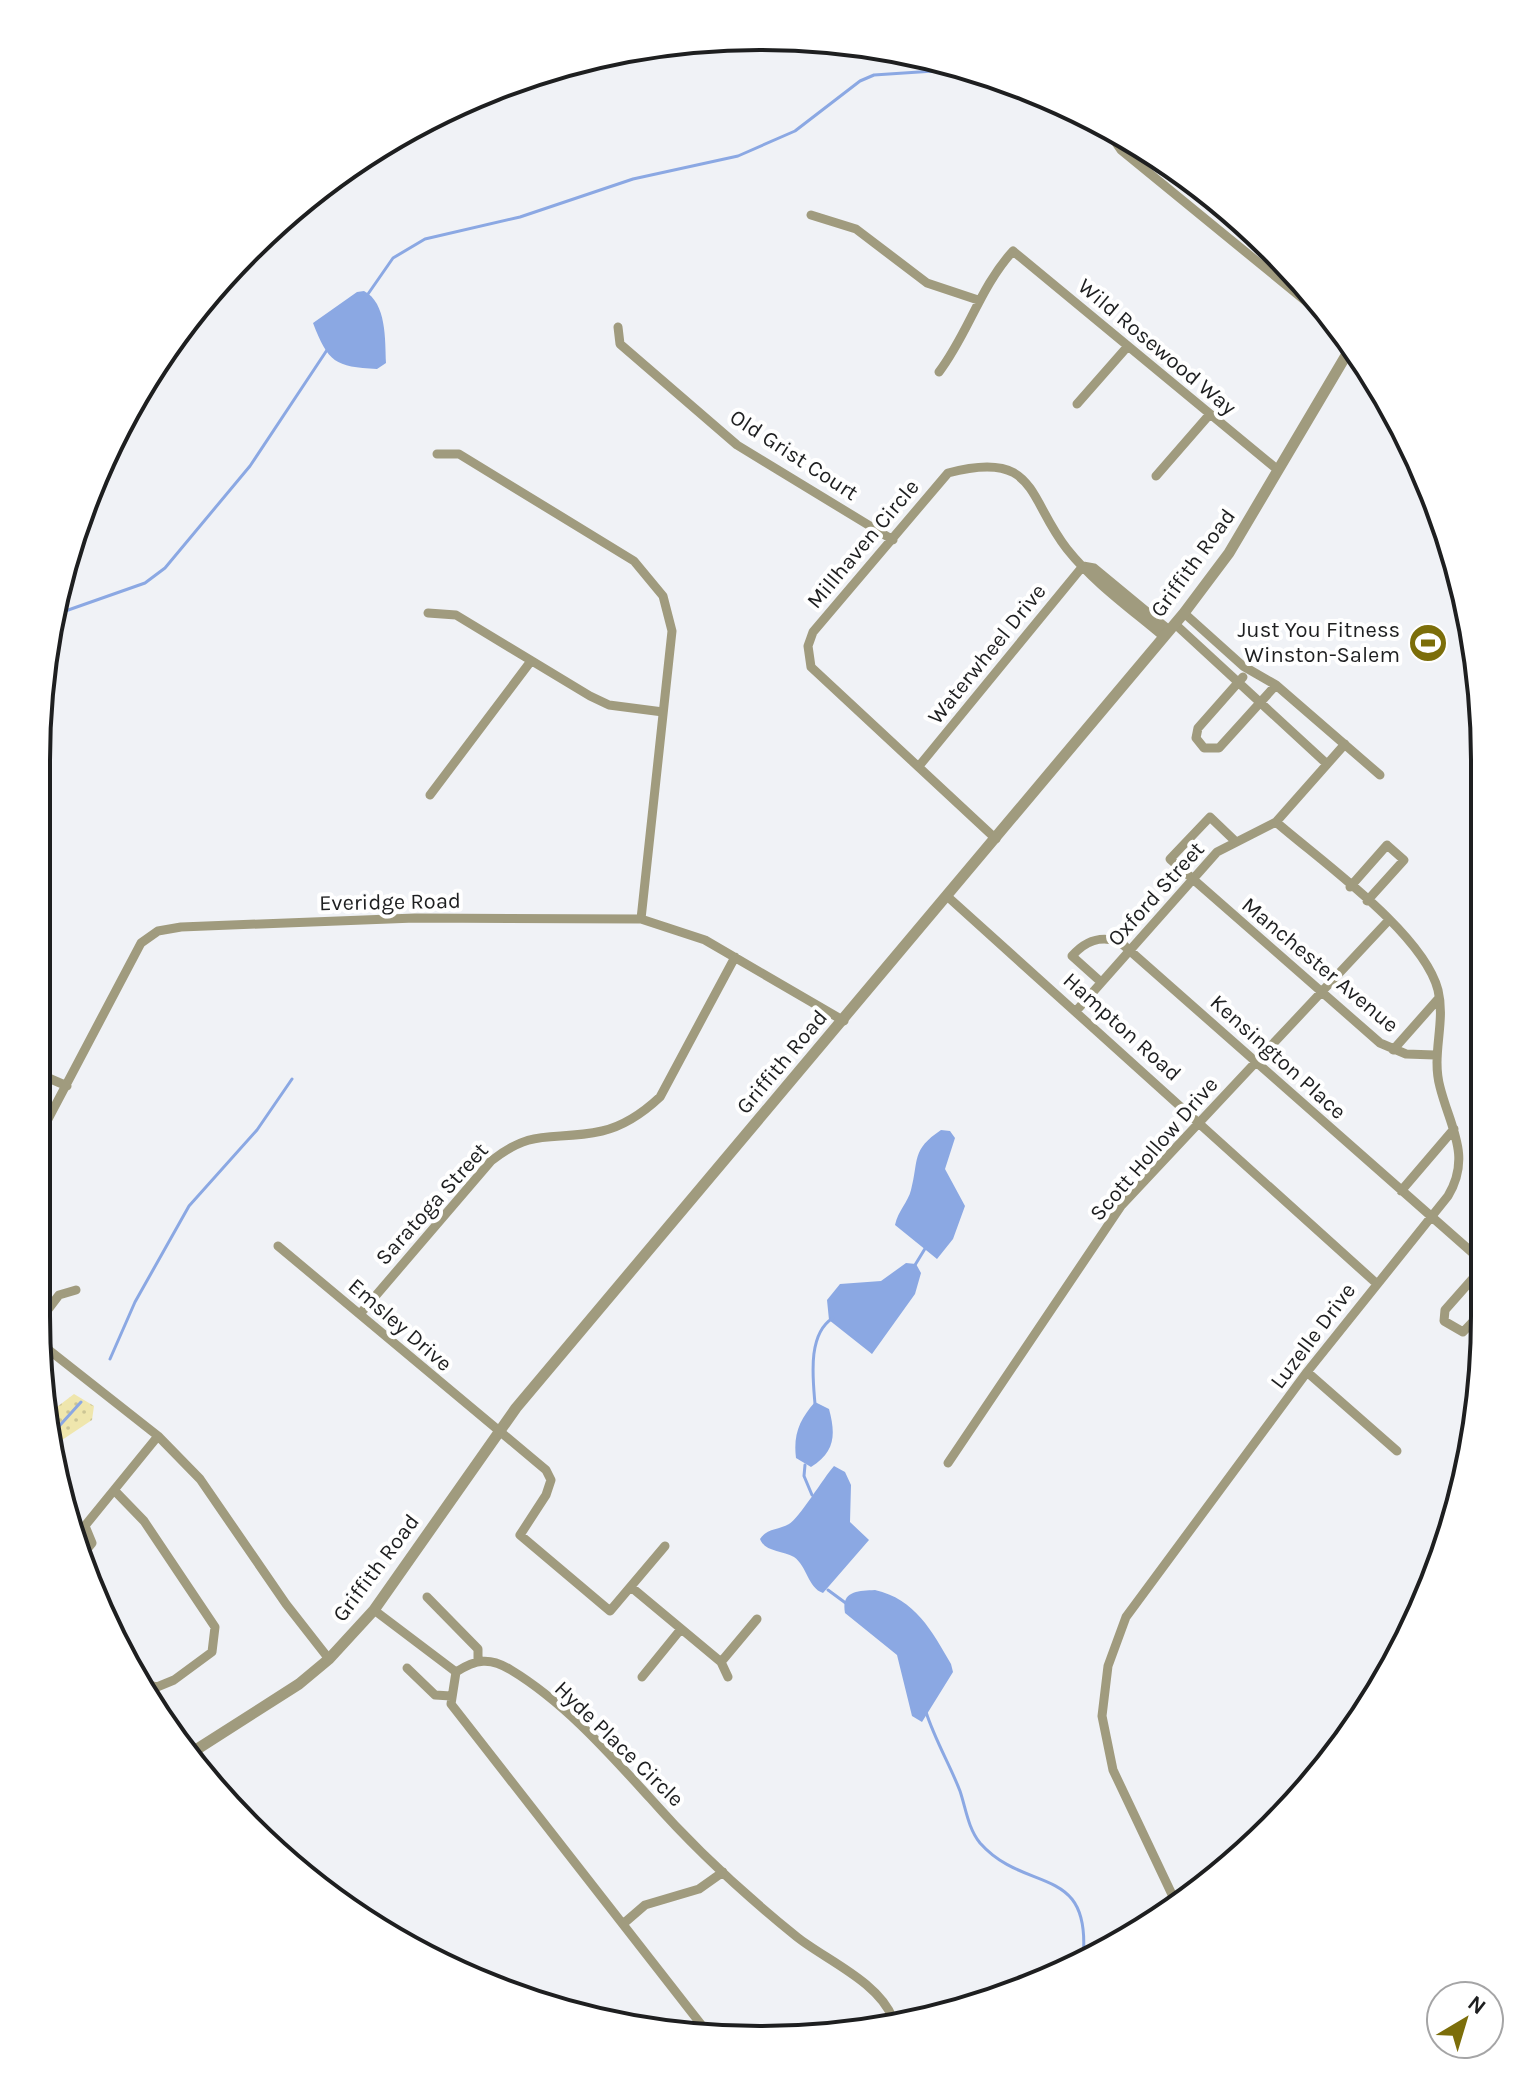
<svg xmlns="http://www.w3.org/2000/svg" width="1521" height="2076" font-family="Karla,sans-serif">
<defs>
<pattern id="grass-dots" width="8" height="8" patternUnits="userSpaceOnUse" patternTransform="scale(2)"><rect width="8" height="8" fill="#efe6ad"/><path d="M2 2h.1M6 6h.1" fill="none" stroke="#ccc595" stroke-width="1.8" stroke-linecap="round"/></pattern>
</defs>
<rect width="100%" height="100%" fill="#f0f2f6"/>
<path fill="url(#grass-dots)" d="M74,1394L94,1406L92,1420L53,1446L49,1413Z"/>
<path fill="#8ba8e3" d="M364,291C387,303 385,340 386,363L377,369C335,367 328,362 313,323L357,292Z
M941,1130L950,1131L955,1138L945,1169L965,1206L953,1239L937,1259L895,1225C898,1211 908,1202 911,1190C919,1160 911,1150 941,1130Z
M906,1263L916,1264L921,1273L915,1294L872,1354L829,1320L827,1300L840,1284L881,1281Z
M815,1402L829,1409C836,1435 835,1452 811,1467L796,1458C793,1434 800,1419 815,1402Z
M834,1466L845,1472L851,1485L850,1522L869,1540L823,1593C808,1588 807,1566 794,1557C782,1550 765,1552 760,1539C767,1528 779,1530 789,1524C798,1520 824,1477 834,1466Z
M875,1590C915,1599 932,1631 951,1664L953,1672L922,1722L912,1716L897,1655L845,1613C841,1591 857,1591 875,1590Z"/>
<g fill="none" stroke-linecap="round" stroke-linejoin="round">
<path stroke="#8ba8e3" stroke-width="3" d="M368,294L393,258L425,239L520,217L633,179L738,156L795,131L860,81L874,75L934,71L950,64
M54,615L145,583L165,568L250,466L327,350
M915,1265L926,1247
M110,1359L135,1302L189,1206L257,1130L292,1079
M815,1404C813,1379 807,1334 833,1318
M52,1434L81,1402
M805,1465L804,1476L812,1495
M828,1590L847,1604
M926,1712C935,1740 950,1765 960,1791C966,1809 968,1828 980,1843C1026,1895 1092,1862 1083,1959"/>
<path stroke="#a09b7e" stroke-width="9" d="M1103,124L1121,150L1341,330
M811,215L856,229L927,283L978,300
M618,327L620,344L737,445L893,540
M939,372C968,334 980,287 1013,251L1278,470
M1077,404L1128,346
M437,454H459L634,561L663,596L672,631L641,919
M1156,476L1210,414
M1083,566L1094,568L1169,630
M428,613L456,615L590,696L609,705L663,712
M1184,613L1243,666L1276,685L1380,775
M1175,624L1327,764
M1243,677L1198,728L1196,738L1204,748H1219L1276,685
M919,766L1083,566
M430,795L531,661
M996,839L811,667L808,646L813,632L948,473C1037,449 1027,498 1067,549C1094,583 1131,609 1164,637
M1234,840L1210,817L1170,859L1380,1043L1406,1054L1435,1055
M1350,887L1387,845L1404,860L1367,901
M948,897L1376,1283
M1101,982L1072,956C1085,941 1100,935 1120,942L1483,1262
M1077,1010L1217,852L1276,822L1345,744
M1393,1050L1439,998
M37,1073L67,1086
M36,1142L141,943L158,931L181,927L415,918L641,919L705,940L844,1021
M1401,1191L1454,1129
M278,1246L546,1470L551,1480L546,1495L520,1535L610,1611L665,1546
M1483,1267L1445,1310L1444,1321L1463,1332L1483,1311
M360,1314L491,1161C535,1126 553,1142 602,1131C624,1126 644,1112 660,1097L735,957
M37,1324L59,1295L76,1290
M40,1343L158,1436L200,1479L286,1604L329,1659
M1307,1372L1397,1451
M948,1463L1121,1206L1388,921
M114,1490L144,1521L215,1627L212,1652L174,1680L157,1687L135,1681
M75,1538L158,1436
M82,1555L92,1543L85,1526
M631,1587L721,1662L728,1677
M427,1597L478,1649V1660
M374,1610L456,1672
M721,1662L757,1619
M407,1668L435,1695L451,1696
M642,1677L681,1629
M1177,1905L1113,1770L1102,1716L1108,1666L1126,1617L1307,1372L1448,1196C1472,1156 1450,1127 1440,1087C1431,1054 1446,1023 1438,990C1423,933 1322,862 1276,822
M623,1924L645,1905L699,1889L723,1872
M707,2032L451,1704L456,1672C476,1659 490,1657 511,1670C564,1702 609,1753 650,1798C694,1848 745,1895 797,1937C826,1960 879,1982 893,2019"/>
<path stroke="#a09b7e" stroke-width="11" d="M191,1753L299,1684L329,1659L374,1610L516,1408L1184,613L1229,553L1351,347"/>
</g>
<defs>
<symbol id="stadium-disc" viewBox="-11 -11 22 22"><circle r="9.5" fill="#7c6e0a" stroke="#fff"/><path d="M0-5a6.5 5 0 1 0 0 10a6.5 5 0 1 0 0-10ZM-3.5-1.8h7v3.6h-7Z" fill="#fff"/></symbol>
</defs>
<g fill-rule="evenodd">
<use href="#stadium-disc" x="1406" y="621" width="44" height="44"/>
</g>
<g text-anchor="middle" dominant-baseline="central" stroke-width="8" stroke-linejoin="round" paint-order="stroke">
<g font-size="22" fill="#1e1f20" stroke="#fff">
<text transform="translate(1157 347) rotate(40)">Wild Rosewood Way</text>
<text transform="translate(794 455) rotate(33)">Old Grist Court</text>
<text transform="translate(863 544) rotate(-50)">Millhaven Circle</text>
<text transform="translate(1193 563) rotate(-54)">Griffith Road</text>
<text transform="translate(987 654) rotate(-51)">Waterwheel Drive</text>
<text transform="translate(1156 894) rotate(-48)">Oxford Street</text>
<text transform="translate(390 902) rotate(-1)">Everidge Road</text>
<text transform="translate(1320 965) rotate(40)">Manchester Avenue</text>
<text transform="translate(1122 1027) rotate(42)">Hampton Road</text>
<text transform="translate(1278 1057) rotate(42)">Kensington Place</text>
<text transform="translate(782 1062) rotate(-50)">Griffith Road</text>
<text transform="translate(1154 1149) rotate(-49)">Scott Hollow Drive</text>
<text transform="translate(432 1204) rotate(-48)">Saratoga Street</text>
<text transform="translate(400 1325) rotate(41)">Emsley Drive</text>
<text transform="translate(1313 1336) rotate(-53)">Luzelle Drive</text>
<text transform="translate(376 1568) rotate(-53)">Griffith Road</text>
<text transform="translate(619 1744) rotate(44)">Hyde Place Circle</text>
</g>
<g font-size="22" fill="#1e1f20" stroke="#fff" text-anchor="end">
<text x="1400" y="630">Just You Fitness<tspan x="1400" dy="25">Winston-Salem</tspan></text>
</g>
</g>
<path d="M0 0H1521V2076H0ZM760 50H761A710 710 0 0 1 1471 760V1316A710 710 0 0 1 761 2026H760A710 710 0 0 1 50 1316V760A710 710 0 0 1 760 50Z" fill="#fff" fill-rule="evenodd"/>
<path fill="none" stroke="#1e1f20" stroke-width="4" d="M760 50H761A710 710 0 0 1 1471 760V1316A710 710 0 0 1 761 2026H760A710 710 0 0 1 50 1316V760A710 710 0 0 1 760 50Z"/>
<g transform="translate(1465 2020) rotate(38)"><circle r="38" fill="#ffffff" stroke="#a5a5a6" stroke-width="2"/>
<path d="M0-6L14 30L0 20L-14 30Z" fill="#7c6e0a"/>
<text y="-12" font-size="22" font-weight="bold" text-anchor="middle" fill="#1e1f20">N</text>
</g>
</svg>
